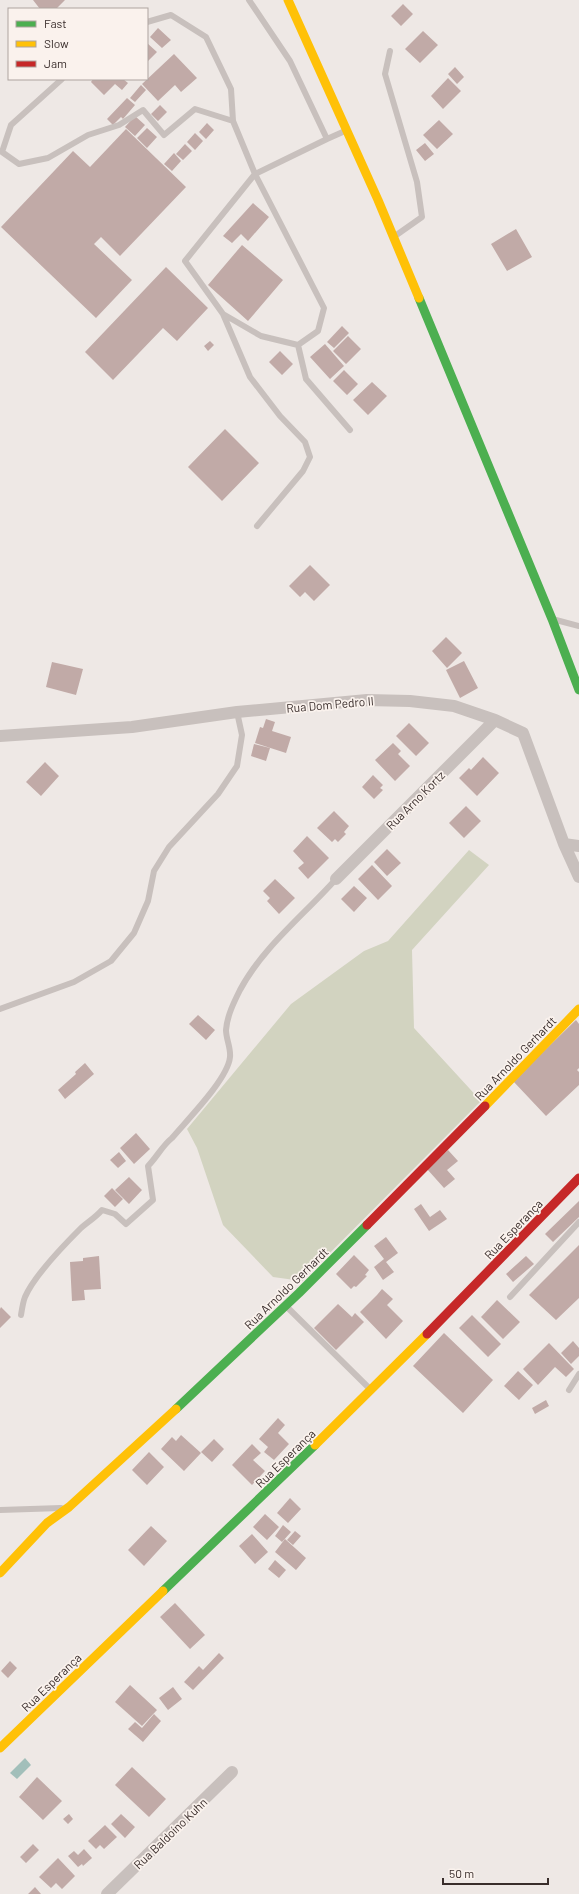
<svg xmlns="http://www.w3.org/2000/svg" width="579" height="1894" font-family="Barlow,sans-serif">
<rect width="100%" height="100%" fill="#eee8e5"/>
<path fill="#d2d3c0" d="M469,850L489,865L412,950L414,1028L481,1101L302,1281L273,1277L223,1225L197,1148L187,1129L291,1004L364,951L388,941Z"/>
<path fill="#a2bfba" d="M25,1758L31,1765L17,1779L10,1773Z"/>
<path fill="#c1aaa7" d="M33,0H65L56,9H40Z
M403,4L413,14L401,26L391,16Z
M158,28L171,40L162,48L150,37Z
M423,31L438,45L420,63L405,49Z
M147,43L157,52L147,62Z
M174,54L197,78L181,92L175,85L158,101L142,84Z
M455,67L464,77L457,84L448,74Z
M448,78L461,91L443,109L431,96Z
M93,79H123L128,83L122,90L115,84L104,95L91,82Z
M141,85L146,90L135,102L130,98Z
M127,98L135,105L123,119L121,117L113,125L107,119Z
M160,105L167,112L158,121L151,114Z
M135,116L145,125L135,136L125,127Z
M439,120L453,134L437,149L423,135Z
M207,123L214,130L206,139L199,132Z
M147,128L157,137L147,148L137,138Z
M126,129L186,187L120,256L101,237L94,244L132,280L96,318L1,227L73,151L90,167Z
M195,133L203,141L195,150L187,142Z
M425,143L434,154L425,161L416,150Z
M185,144L192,151L183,160L176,154Z
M174,153L181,161L172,171L164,164Z
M253,203L269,217L248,241L241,234L232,243L223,236Z
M516,229L532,257L507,271L491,244Z
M242,245L283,280L248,321L208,285Z
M166,267L208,308L177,341L163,328L113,380L85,352Z
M342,326L349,333L334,348L327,342Z
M348,336L361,349L346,364L333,351Z
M210,341L214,345L208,351L204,346Z
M325,344L344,366L330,379L310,357Z
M280,351L293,364L282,375L269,362Z
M344,370L358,384L347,395L333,381Z
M372,382L387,396L368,415L353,400Z
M225,429L259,463L222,501L188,467Z
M310,565L330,585L314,601L305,592L300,597L289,586Z
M446,637L462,653L447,668L432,651Z
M464,661L478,688L460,698L446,670Z
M52,662L83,669L76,695L46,687Z
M266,719L275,722L272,731L291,737L286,753L255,743L260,727L263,728Z
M409,723L429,743L416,756L396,736Z
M393,743L401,751L398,754L410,766L395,781L375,760Z
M254,744L270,748L266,761L251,756Z
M483,757L499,773L477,796L459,778L469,768L471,770Z
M45,762L59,776L41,796L26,782Z
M373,775L383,785L380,788L383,790L374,799L362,787Z
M466,806L481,821L464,838L449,823Z
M334,811L349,826L344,832L346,834L338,842L335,839L332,842L317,828Z
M307,836L329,858L308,879L298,868L304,863L293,851Z
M387,849L401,863L387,876L374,862Z
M372,865L392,886L378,900L358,879Z
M275,879L295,898L279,914L267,901L270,898L263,891Z
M354,886L367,898L354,912L341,899Z
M198,1015L215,1030L206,1040L189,1024Z
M576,1020L579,1024V1068L577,1070L579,1072V1085L546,1116L513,1081Z
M85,1063L94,1074L65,1099L58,1090L76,1074L75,1072Z
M136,1133L150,1149L134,1164L120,1148Z
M448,1150L458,1161L447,1170L455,1179L444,1188L427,1169Z
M119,1152L126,1161L118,1168L110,1160Z
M129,1177L142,1190L129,1204L115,1190Z
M112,1188L123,1199L115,1207L104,1196Z
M579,1201V1217L553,1242L545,1234Z
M421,1204L430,1217L440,1210L447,1219L429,1231L414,1209Z
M386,1237L398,1253L386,1262L394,1272L383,1280L374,1267L384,1259L374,1246Z
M579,1245V1298L556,1320L529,1295Z
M354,1255L369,1270L365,1275L367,1276L356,1287L354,1286L351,1289L336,1274Z
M99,1256L101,1289L84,1290L85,1300L72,1301L70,1262L83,1261V1258Z
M526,1256L534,1264L513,1282L506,1274Z
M382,1289L393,1299L387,1305L377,1295Z
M377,1295L403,1321L386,1339L360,1312Z
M497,1300L520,1322L503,1339L481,1317Z
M338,1304L352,1317L355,1313L364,1322L336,1350L314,1328Z
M1,1307L11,1317L0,1328V1309Z
M472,1315L501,1344L488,1357L459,1328Z
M444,1333L493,1380L463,1413L413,1366Z
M573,1341L579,1348V1356L571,1364L561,1353Z
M549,1343L574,1369L566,1377L555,1367L538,1385L523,1369Z
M518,1371L533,1385L519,1400L504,1386Z
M546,1400L549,1406L535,1414L532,1408Z
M278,1418L285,1425L278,1433L289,1444L274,1460L264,1452L268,1447L259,1439Z
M181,1435L201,1453L184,1471L161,1449L172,1437L176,1441Z
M214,1439L224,1449L212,1462L201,1452Z
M252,1444L261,1453L253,1460L265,1471L252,1485L232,1465Z
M149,1452L164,1467L147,1485L132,1470Z
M290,1498L301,1509L288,1523L277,1513Z
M265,1514L279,1527L267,1540L253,1527Z
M283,1525L291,1532L282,1542L275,1536Z
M151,1526L167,1541L144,1566L128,1550Z
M295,1531L301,1536L293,1545L287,1540Z
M252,1534L268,1552L255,1564L239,1546Z
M285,1539L306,1558L296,1570L275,1552Z
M275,1560L286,1570L279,1578L268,1569Z
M175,1603L205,1635L190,1649L160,1617Z
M219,1653L224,1658L193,1690L184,1682L199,1666L203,1670Z
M10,1661L17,1668L8,1678L1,1671Z
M130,1685L157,1710L142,1726L115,1702Z
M173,1687L182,1699L168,1710L159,1698Z
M154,1714L161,1721L143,1742L128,1729L135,1722L142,1728Z
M132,1767L166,1799L149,1817L115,1785Z
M37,1777L62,1801L43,1820L19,1797Z
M69,1814L73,1819L68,1824L63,1819Z
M121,1814L135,1827L125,1838L111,1824Z
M105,1825L117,1837L104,1849L100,1845L96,1849L88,1841Z
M33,1844L39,1850L26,1863L20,1857Z
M84,1849L92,1858L83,1866L82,1864L78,1867L68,1856L74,1851L78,1855Z
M58,1858L75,1876L62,1889L56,1883L51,1888L39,1877Z
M35,1887L41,1894H28Z"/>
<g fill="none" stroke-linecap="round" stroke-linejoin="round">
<path stroke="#c8c0bd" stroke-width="6" d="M249,0L290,61L327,139L345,131
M147,22L171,15L206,37L231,89L233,121
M390,51L385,74L417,182L422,217L395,236
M62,79L11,125L2,152L19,164L48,158L88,135L119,125L143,110L164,135L195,109L233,121L255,174L324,308L318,331L298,345L261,336L223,314L185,261L255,174L327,139
M223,314L250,377L280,416L305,442L310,457L303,471L257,526
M298,345L306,379L350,430
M556,620L579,626
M0,1009L74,982L111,961L134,933L148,901L154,871L169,847L218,794L237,766L242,735L237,712
M510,1297L579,1222
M287,1307L370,1389
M21,1315C22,1309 23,1302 25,1297C34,1276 65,1244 81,1228C88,1222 96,1217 102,1210L115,1214L126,1224L153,1200L148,1166C157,1157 162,1146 172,1138C187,1120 228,1079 230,1057C231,1048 226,1039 226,1030C227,1016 234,1002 240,990C263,947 304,915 336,879
M569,1390L579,1374
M0,1510L61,1508"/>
<path stroke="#c8c0bd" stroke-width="12" d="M0,736L132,727L237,712L367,700L410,701L454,706L495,720L523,733L564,844L579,877
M564,844L579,846
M336,879L495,720
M107,1894L232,1772"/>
<path stroke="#4caf50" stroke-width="9" d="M419,298L552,619L579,690
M176,1409L299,1293L367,1225
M163,1591L315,1445"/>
<path stroke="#ffc107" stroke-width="9" d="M288,0L378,200L419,298
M485,1106L579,1009
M315,1445L427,1334
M0,1573L47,1523L69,1507L176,1409
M0,1748L163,1591"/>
<path stroke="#c62828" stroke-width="9" d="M367,1225L485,1106
M427,1334L579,1178"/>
</g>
<g text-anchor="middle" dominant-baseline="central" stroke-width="3.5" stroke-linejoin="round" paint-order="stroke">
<g font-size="12" fill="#392d2b" stroke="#faf2ed">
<text transform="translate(330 704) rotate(-5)">Rua Dom Pedro II</text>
<text transform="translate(415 800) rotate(-45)">Rua Arno Kortz</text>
<text transform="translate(515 1058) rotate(-46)">Rua Arnoldo Gerhardt</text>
<text transform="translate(513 1229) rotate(-46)">Rua Esperança</text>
<text transform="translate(286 1288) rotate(-44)">Rua Arnoldo Gerhardt</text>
<text transform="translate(285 1458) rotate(-44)">Rua Esperança</text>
<text transform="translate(51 1682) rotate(-44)">Rua Esperança</text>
<text transform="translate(170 1833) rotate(-44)">Rua Baldoíno Kuhn</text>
</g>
</g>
<rect x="8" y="8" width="140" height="72" fill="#faf2ed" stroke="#ada39f"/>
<rect x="16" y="21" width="20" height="6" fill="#4caf50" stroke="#ada39f"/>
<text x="44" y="28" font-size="12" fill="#392d2b">Fast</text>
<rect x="16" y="41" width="20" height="6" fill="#ffc107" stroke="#ada39f"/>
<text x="44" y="48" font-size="12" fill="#392d2b">Slow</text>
<rect x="16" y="61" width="20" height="6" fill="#c62828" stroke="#ada39f"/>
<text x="44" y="68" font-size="12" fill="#392d2b">Jam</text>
<path d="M443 1878v6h105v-6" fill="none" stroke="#392d2b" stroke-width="2"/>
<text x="449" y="1878" font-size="12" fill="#392d2b" stroke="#faf2ed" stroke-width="3" paint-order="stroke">50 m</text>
</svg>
